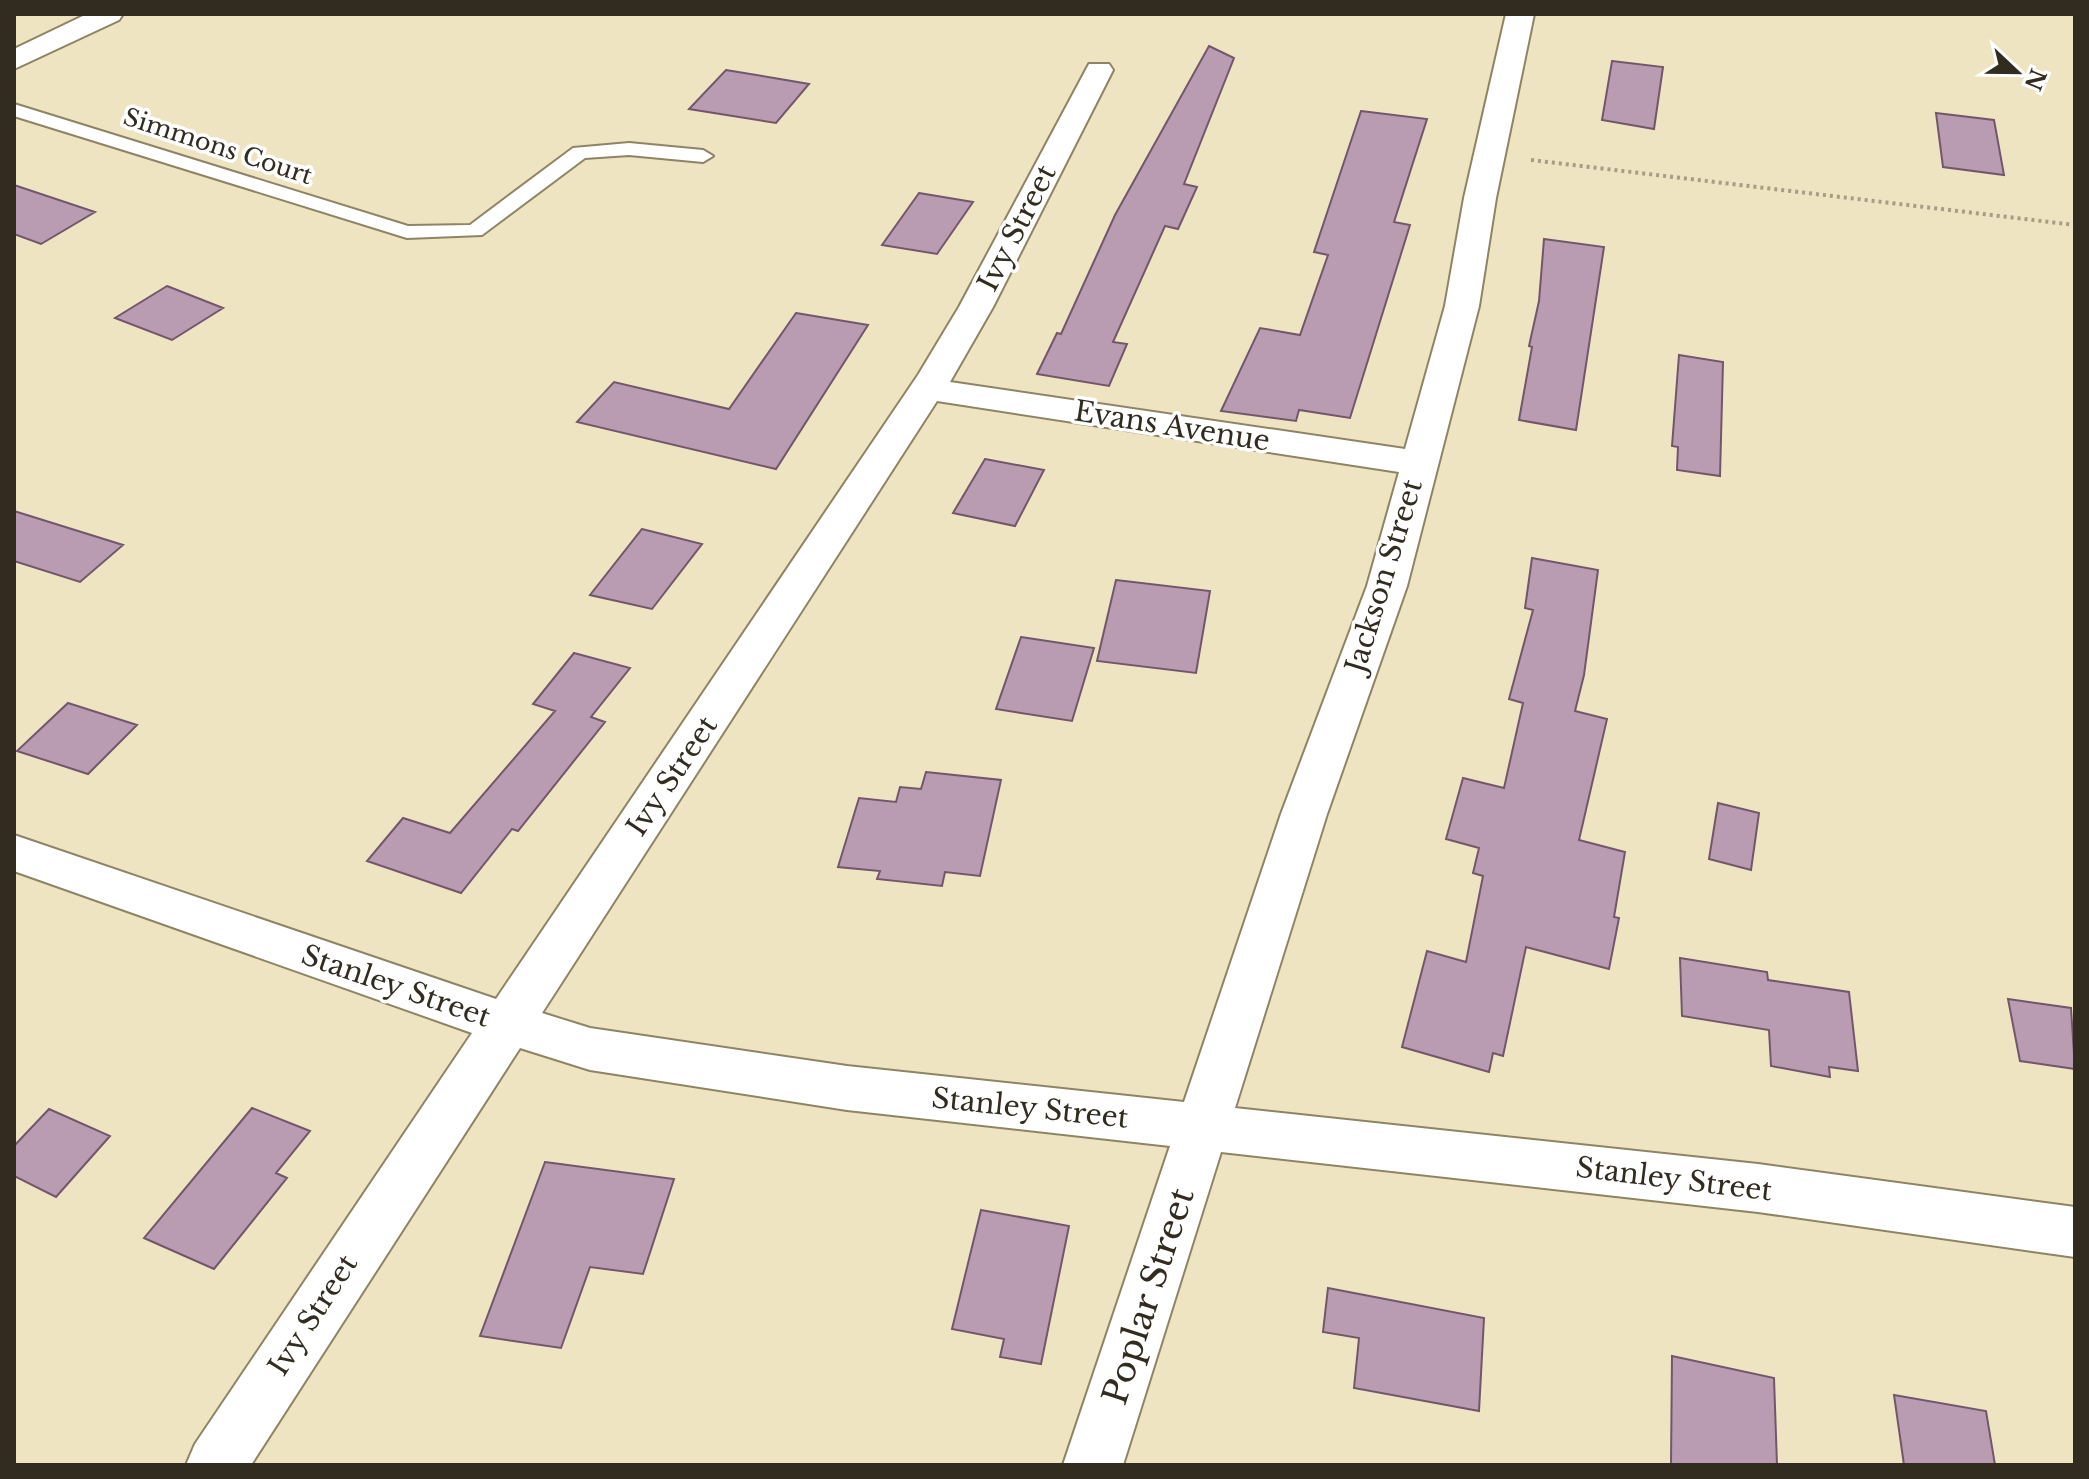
<svg xmlns="http://www.w3.org/2000/svg" width="2089" height="1479" font-family="'Libre Baskerville',serif">
<rect width="100%" height="100%" fill="#efe4c2"/>
<path fill="#b99cb2" stroke="#72576b" stroke-width="2" d="M1209,46L1234,58L1184,184L1197,187L1178,229L1165,226L1113,342L1127,344L1109,386L1037,374L1057,333L1061,334L1115,215Z
M1612,61L1663,67L1654,129L1602,120Z
M726,70L774,78L809,84L776,123L689,109Z
M1361,111L1427,119L1394,222L1410,225L1350,418L1299,410L1296,421L1221,411L1260,328L1300,335L1328,255L1314,252Z
M1936,113L1994,120L2004,175L1943,167Z
M14,185L95,212L41,244L14,234Z
M919,193L973,202L937,254L882,245Z
M1544,239L1604,247L1576,430L1519,420L1532,347L1529,346L1539,301Z
M167,286L223,308L172,340L115,318Z
M796,313L868,325L776,469L577,422L614,382L729,409Z
M1679,355L1723,362L1720,476L1677,470L1678,447L1672,446Z
M985,459L1044,470L1015,526L953,513Z
M14,511L123,545L80,582L14,561Z
M642,529L702,544L652,609L590,595Z
M1532,558L1598,570L1584,675L1575,711L1607,719L1579,840L1625,852L1614,917L1619,918L1609,969L1526,947L1503,1056L1493,1053L1489,1072L1402,1047L1427,951L1466,962L1483,876L1473,873L1479,848L1446,839L1463,778L1504,788L1523,703L1509,699L1533,610L1525,608Z
M1116,580L1210,591L1196,673L1097,661Z
M1021,637L1094,648L1072,721L996,709Z
M574,653L630,668L591,717L605,722L518,831L512,829L461,893L367,861L403,818L450,833L555,711L533,704Z
M68,703L137,725L88,774L17,751Z
M926,772L1001,780L980,876L945,872L942,886L877,879L880,871L838,867L859,798L896,802L900,787L921,789Z
M1718,803L1759,813L1751,870L1709,859Z
M1680,958L1767,972L1768,980L1849,992L1858,1071L1829,1067L1830,1077L1771,1066L1769,1030L1682,1016Z
M2008,999L2071,1008L2075,1069L2020,1061Z
M252,1108L310,1131L276,1173L287,1178L214,1269L144,1238Z
M49,1109L110,1136L56,1197L14,1176V1146Z
M545,1162L674,1179L643,1274L590,1267L561,1348L480,1336Z
M981,1210L1069,1226L1041,1364L1000,1357L1004,1339L952,1329Z
M1328,1288L1484,1318L1479,1411L1354,1388L1359,1338L1323,1332Z
M1672,1356L1774,1378L1777,1465H1671Z
M1894,1395L1986,1411L1995,1465H1904Z"/>
<g fill="none" stroke-linecap="round" stroke-linejoin="round">
<defs>
<path id="service" d="M14,104L408,226L470,225L573,148L629,143L703,150L713,156L703,162L629,155L585,158L482,235L407,238L14,116Z"/>
<path id="minor" d="M1506,14H1534L1496,198L1479,306L1407,586L1327,814L1235,1108L1758,1164L2075,1207V1257L1758,1212L1221,1152L1123,1465H1063L1170,1146L847,1110L590,1070L520,1048L251,1465H186L195,1444L472,1033L14,871V835L496,999L918,375L959,307L1089,64H1109L1113,70L993,307L950,382L1405,449L1445,306L1464,198ZM937,401L1399,472L1367,586L1281,814L1184,1102L847,1066L590,1028L542,1013Z"/>
<path id="secondary" d="M87,14H123L119,20L14,69V49Z"/>
</defs>
<use href="#service" stroke="#8e8465" stroke-width="4"/>
<use href="#minor" stroke="#8e8465" stroke-width="4"/>
<use href="#secondary" stroke="#8e8465" stroke-width="4"/>
<path stroke="#a69d83" stroke-width="4" stroke-dasharray="3 4" stroke-linecap="butt" d="M1531,160L2075,225"/>
<use href="#service" fill="#fff" fill-rule="evenodd"/>
<use href="#minor" fill="#fff" fill-rule="evenodd"/>
<use href="#secondary" fill="#fff" fill-rule="evenodd"/>
</g>
<g text-anchor="middle" dominant-baseline="central" stroke-width="7" stroke-linejoin="round" paint-order="stroke">
<g font-size="24" fill="#312c1f" stroke="#fff">
<text transform="translate(218 146) rotate(18)">Simmons Court</text>
</g>
<g font-size="28" fill="#312c1f" stroke="#fff">
<text transform="translate(1017 228) rotate(-63)">Ivy Street</text>
<text transform="translate(1172 426) rotate(9)">Evans Avenue</text>
<text transform="translate(1384 576) rotate(-73)">Jackson Street</text>
<text transform="translate(672 776) rotate(-56)">Ivy Street</text>
<text transform="translate(396 986) rotate(19)">Stanley Street</text>
<text transform="translate(1030 1108) rotate(6)">Stanley Street</text>
<text transform="translate(1674 1179) rotate(7)">Stanley Street</text>
<text transform="translate(313 1315) rotate(-57)">Ivy Street</text>
</g>
<g font-size="34" fill="#312c1f" stroke="#fff">
<text transform="translate(1148 1296) rotate(-72)">Poplar Street</text>
</g>
</g>
<rect width="2089" height="1479" fill="none" stroke="#312c1f" stroke-width="32"/>
<g transform="translate(2017 72) rotate(112)" stroke="#ffffff" stroke-width="6" paint-order="stroke">
<path d="M0-6L14 30L0 20L-14 30Z" fill="#312c1f"/>
<text y="-12" font-size="22" font-weight="bold" text-anchor="middle" fill="#312c1f">N</text>
</g>
</svg>
